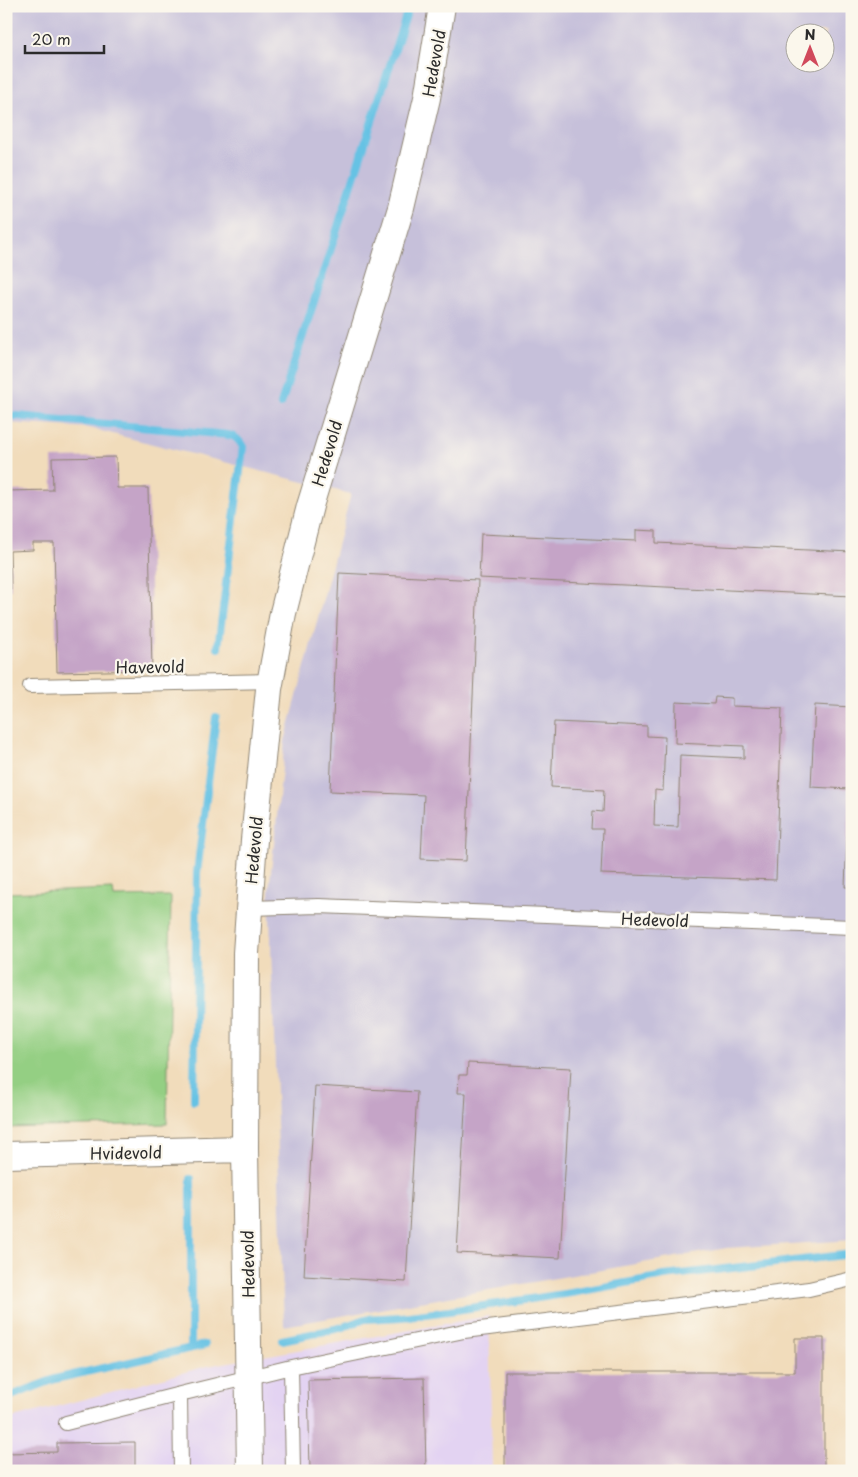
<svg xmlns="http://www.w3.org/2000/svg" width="858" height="1477" font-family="'Playpen Sans',sans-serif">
<rect width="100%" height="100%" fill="#fbf7ec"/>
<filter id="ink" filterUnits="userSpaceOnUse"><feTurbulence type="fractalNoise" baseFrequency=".02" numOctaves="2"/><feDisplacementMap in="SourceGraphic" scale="10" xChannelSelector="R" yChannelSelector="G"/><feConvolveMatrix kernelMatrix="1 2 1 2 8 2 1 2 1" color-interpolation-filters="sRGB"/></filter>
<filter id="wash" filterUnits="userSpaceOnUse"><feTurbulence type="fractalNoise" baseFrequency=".0096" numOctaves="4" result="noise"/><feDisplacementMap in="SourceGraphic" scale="20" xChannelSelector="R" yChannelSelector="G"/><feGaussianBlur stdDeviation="1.12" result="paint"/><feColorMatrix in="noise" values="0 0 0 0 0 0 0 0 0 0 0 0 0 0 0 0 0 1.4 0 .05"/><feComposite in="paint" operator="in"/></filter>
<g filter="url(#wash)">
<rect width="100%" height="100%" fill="#f1dcbb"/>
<path fill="#e3d3f2" d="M489,1316L492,1471H6V1420L208,1366Z"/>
<path fill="#c6c0da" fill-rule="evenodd" d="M6,6H852V1240L727,1248L284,1326L269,890L285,741L351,494L89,428L6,423ZM796,32H826V62H796Z"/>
<path fill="#94cf83" stroke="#607d57" d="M113,889L114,897L171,896L167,1124L6,1128V893Z"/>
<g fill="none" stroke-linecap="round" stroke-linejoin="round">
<path stroke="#66c2e4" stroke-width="8" d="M281,404L408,9L407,6
M6,415L218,434C230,435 236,434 243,447L218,648
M194,1101L197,873L216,717
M191,1179V1348
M282,1340L340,1328L365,1319L401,1317L449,1311L571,1293L664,1276L852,1254
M6,1398L55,1379L205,1345"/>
</g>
<g id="blocks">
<path fill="#c5a4c7" d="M116,457L117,488H148L152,670L57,672L54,543H33V550L10,551L11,589H6V491L53,490L52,458Z
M636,530L656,531V543L852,552V596L479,578L481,534L636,541Z
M339,573L478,580L466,861L421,859L424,795L330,791Z
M715,697L732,698V706L782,708L776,880L601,874L603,829H592L593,811L603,812L604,790L551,787L554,722L647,726V736L665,737L663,791L655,790L654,826L678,827L680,755L744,758V746L675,743L676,702L714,704Z
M815,705L852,707V887H845L849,789L811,787Z
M468,1063L571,1068L560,1258L457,1253L466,1093H458L459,1075H467Z
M315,1086L417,1092L406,1282L304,1276Z
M795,1338H824V1471H505V1372H795Z
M424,1378L426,1471H310L308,1380Z
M135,1442V1471H6V1453L57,1452V1443Z"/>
</g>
</g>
<g filter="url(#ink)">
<use href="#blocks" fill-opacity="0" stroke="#8e8473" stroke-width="1"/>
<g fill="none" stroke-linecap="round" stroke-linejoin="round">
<defs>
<path id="lane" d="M30,686L271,681
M249,908L319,906L852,927
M291,1367L464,1331L809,1289L852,1279
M180,1394L181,1471
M66,1423L180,1394L291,1367L293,1471"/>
<path id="street" d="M6,1155L245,1149
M250,1471L245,1149L246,953L254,840L269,689L283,613L310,506L401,208L427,98L442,6"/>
</defs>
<use href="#lane" stroke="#8e8473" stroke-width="16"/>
<use href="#street" stroke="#8e8473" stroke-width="28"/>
<use href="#lane" stroke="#fff" stroke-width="14"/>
<use href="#street" stroke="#fff" stroke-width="26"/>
</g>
</g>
<g text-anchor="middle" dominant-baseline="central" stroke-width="4.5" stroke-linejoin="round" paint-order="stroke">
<g font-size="16" fill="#2b2b2b" stroke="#fbf7ec">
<text transform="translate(433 63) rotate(-80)">Hedevold</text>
<text transform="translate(326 453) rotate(-73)">Hedevold</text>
<text transform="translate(150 666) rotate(-1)">Havevold</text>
<text transform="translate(253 850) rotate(-85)">Hedevold</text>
<text transform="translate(655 919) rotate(2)">Hedevold</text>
<text transform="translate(126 1152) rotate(-1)">Hvidevold</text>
<text transform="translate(247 1264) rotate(-91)">Hedevold</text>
</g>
</g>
<rect width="858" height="1477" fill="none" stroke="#fbf7ec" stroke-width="25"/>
<g transform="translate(810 48)"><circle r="24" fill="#fbf7ec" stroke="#a8a59f"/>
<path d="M0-4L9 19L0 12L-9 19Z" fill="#d1495b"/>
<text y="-8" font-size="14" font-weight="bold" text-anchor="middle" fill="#2b2b2b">N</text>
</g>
<path d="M25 45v8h79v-8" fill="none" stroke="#2b2b2b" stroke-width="2.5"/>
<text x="32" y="45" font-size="15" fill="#2b2b2b" stroke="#fbf7ec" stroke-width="4" paint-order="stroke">20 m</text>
</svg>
